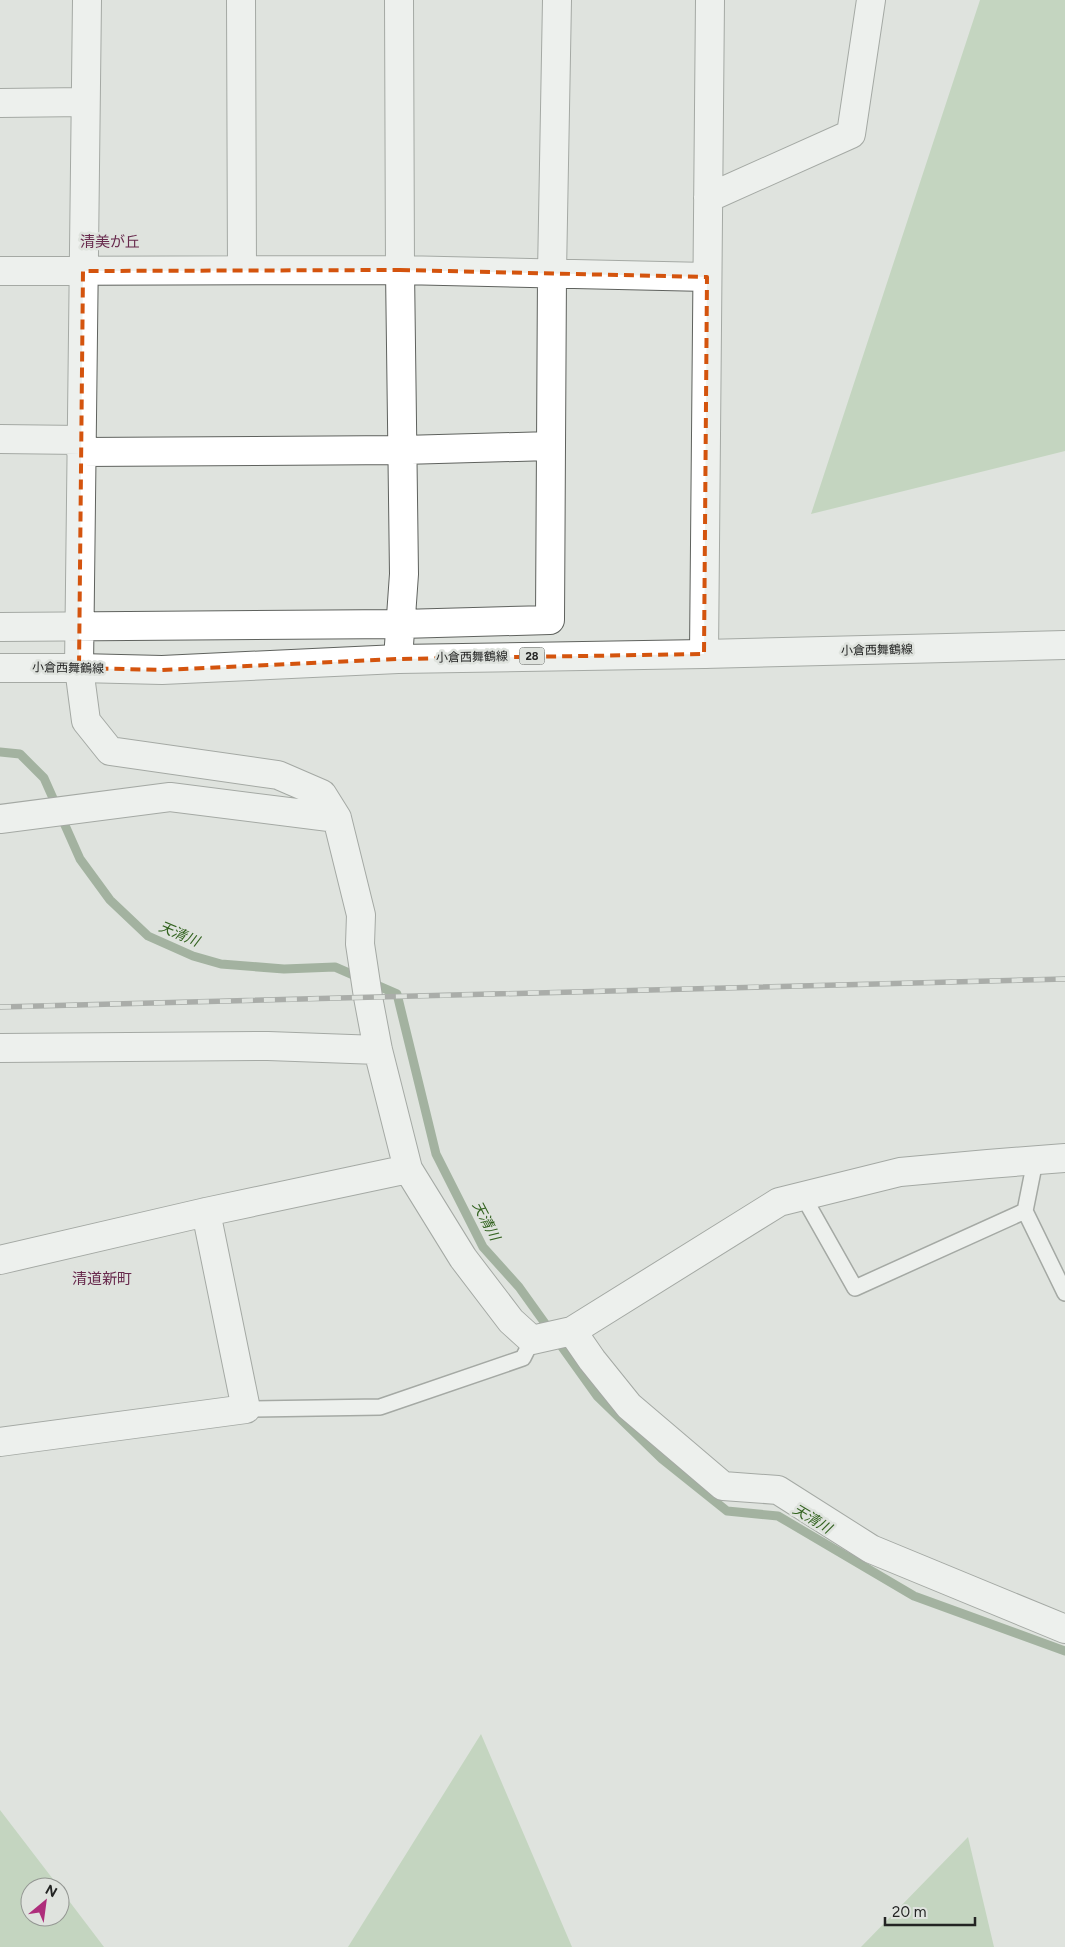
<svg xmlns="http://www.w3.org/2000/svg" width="1065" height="1947" font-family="Figtree,'Noto Sans JP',sans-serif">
<rect width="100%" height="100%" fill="#dfe3de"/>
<path fill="#a5c49b" d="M980,0H1065V451L811,514Z
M481,1734L572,1947H348Z
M0,1810L59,1887H30V1917H60V1889L104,1947H0Z
M968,1837L994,1947H861Z"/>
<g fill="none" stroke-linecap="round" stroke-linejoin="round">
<path stroke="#5c7755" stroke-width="9" d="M0,752L20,754L44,778L80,859L110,900L148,936L193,956L221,964L284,969L335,967L397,994L436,1154L483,1247L519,1287L597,1396L662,1459L727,1511L778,1516L914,1596L1065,1651"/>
<defs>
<path id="lane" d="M1035,1161L1025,1211L1065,1293
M803,1196L855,1288L1025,1211
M246,1409L380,1407L523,1358L532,1340"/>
<path id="street" d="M87,0L79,668L86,721L110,751L278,775L322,794L337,818L361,915L360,944L368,997L378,1050L408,1169L463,1258L511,1321L532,1340L572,1331L592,1360L629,1406L723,1486L778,1490L871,1549L1065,1629
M241,0L242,270
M0,103L85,102
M708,198L851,134L871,0
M0,271L400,270L707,277
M0,439L81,440
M81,452L403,450L551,446
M0,627L401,624L550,620L552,273L557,0
M704,654L710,0
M398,659L404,574L400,270L399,0
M0,819L170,797L337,818
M0,1048L268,1046L378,1050
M0,1260L206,1212L408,1169
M572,1331L779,1202L900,1172L988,1164L1065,1158
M0,1442L246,1409L206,1212"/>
<path id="primary" d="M0,668H79L162,670L398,659L704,654L1065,645"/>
</defs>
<use href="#lane" stroke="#5f625e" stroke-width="18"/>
<use href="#street" stroke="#5f625e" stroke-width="30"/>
<use href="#primary" stroke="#5f625e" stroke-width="30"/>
<use href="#lane" stroke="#fff" stroke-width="15"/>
<use href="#street" stroke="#fff" stroke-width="28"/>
<use href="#primary" stroke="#fff" stroke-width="28"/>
<defs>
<path id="rail" d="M0,1007L1065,979"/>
</defs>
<use href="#rail" stroke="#6a6c69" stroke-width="5.5"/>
<use href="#rail" stroke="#dfe3de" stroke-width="4" stroke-dasharray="11" stroke-linecap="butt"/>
</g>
<path d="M0 0H1065V1947H0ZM400,270L707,277L704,654L398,659L162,670L79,668L83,271Z" fill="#dfe3de" fill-opacity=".55" fill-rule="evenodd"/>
<path fill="none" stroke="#d4540e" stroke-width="4" stroke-dasharray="10 6" stroke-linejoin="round" d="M400,270L707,277L704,654L398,659L162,670L79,668L83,271Z"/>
<g text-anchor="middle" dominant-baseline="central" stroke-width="5" stroke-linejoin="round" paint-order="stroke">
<rect fill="#dfe3de" stroke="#5b5d5b" stroke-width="1" x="519.5" y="647.5" width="25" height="17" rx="4"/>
<g font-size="11" font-weight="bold" fill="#232423">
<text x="532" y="656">28</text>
</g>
<g font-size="12" fill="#232423" stroke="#dfe3de">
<text transform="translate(877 650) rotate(-1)">小倉西舞鶴線</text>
<text transform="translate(472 657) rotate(-1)">小倉西舞鶴線</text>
<text transform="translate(68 668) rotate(1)">小倉西舞鶴線</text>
</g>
<g font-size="14" font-style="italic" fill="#336320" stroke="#dfe3de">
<text transform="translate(179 934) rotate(23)">天清川</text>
<text transform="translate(486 1221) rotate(62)">天清川</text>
<text transform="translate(812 1519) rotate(31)">天清川</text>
</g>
<g font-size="15" fill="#67294c" stroke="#dfe3de">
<text x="110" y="242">清美が丘</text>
<text x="102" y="1279">清道新町</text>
</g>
</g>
<g transform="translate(45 1902) rotate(29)"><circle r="24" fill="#dfe3de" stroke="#949793"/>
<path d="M0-4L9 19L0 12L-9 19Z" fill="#ae2e7b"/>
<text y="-8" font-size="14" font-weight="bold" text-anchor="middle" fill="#232423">N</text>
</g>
<path d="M885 1917v8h90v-8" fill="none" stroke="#232423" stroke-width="2.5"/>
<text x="892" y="1917" font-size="15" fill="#232423" stroke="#dfe3de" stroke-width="4" paint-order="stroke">20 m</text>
</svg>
